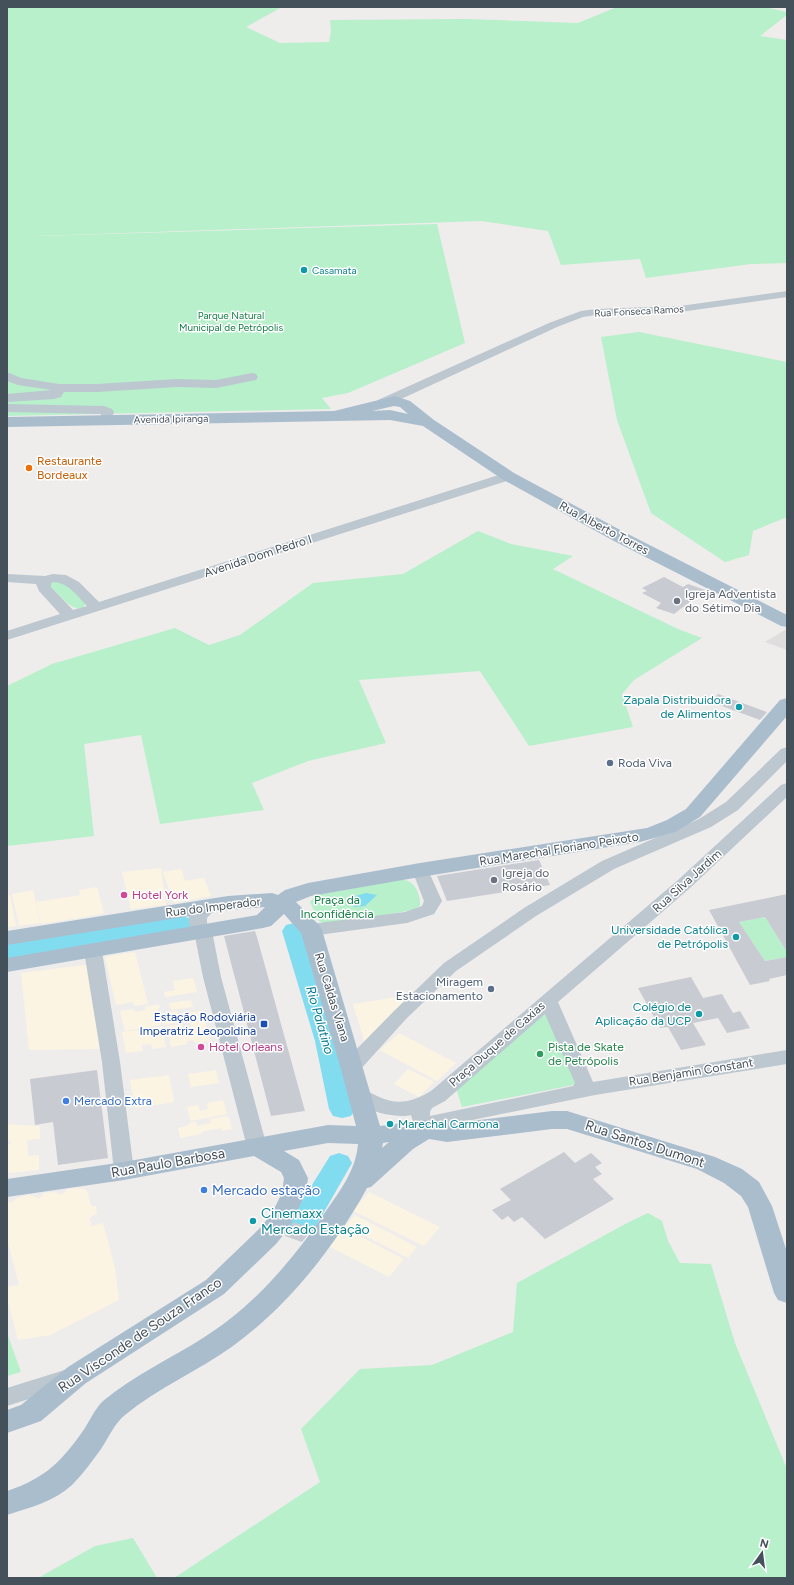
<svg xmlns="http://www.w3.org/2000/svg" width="794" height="1585" font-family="Figtree,sans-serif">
<rect width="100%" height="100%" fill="#efecec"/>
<path fill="#fcf4e2" d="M161,868L166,905L131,909L122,872Z
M181,869L185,881L204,878L211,896L174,903L163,872Z
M97,887L104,913L85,917L82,902L85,917L41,924L36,902L80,895L79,890Z
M33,890L40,923L19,926L12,894Z
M7,895H10L16,926L7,927Z
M135,952L148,1004L134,1006L133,1002L116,1005L105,957Z
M92,964L100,1049L29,1050L21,973Z
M193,978L197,992L165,997L164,992L175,990L173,981Z
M403,996L406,1005L365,1043L353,1004Z
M191,1000L193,1007L171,1010L169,1003Z
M159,1004L160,1008L158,1009L161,1025L125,1031L120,1011L133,1009L134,1012L146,1010L145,1007Z
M177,1011L178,1014L200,1011L202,1019L164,1025L163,1017L168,1016V1012Z
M205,1020L210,1041L195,1043L194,1040L187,1041V1044L171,1047L167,1026L182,1024L183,1028L191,1027L190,1022Z
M162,1026L166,1047L152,1049L151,1044L142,1045L143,1051L126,1053L122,1032L138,1030L139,1034L147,1032V1029Z
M399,1033L456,1063L437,1081L380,1050Z
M408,1069L434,1082L419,1097L394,1084Z
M216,1070L219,1083L191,1087L188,1074Z
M169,1075L174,1102L135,1108L130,1080Z
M223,1100L227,1114L191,1121L187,1107L198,1105L200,1111L208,1109L207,1103Z
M228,1116L232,1129L222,1131L221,1128L201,1132L202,1134L180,1138L178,1128L189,1125V1123L196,1121L197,1126L211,1123L210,1119Z
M7,1124L40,1126V1139L27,1140L28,1156L39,1155V1170L7,1173V1146L11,1142L7,1140Z
M75,1188L85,1189L88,1193L91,1206H96L97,1213L89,1218L92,1226L103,1223L115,1268L119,1300L50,1335L18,1340L7,1298V1287L19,1285L7,1239V1201L11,1203L17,1198L28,1195L33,1196L39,1199L44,1193L50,1192L58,1193L61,1195L68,1189Z
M369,1192L440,1227L424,1246L353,1211Z
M355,1215L417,1247L408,1258L346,1226Z
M344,1228L404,1259L389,1277L328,1246Z"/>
<path fill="#e0ddde" d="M785,630L787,631V650L765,642Z"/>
<path fill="#b7f0cb" d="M7,7H282L246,27L280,43L329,42L331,32L330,20L467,19L578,23L617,7H765L787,12V15L760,36L787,40V263L751,264L646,278L640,259L561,265L548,231L481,221L7,237Z
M437,224L465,343L348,393L322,398L331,409L7,416V237Z
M639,332L787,362V517L753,531L749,555L725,562L651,513L617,420L601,337Z
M478,531L511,544L573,556L553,569L678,629L702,638L634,680L622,694L633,727L529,746L480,671L359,680L386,743L308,761L252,783L264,810L160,824L141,735L84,744L94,836L7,846V686L52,664L175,628L209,645L240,635L313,583L403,574Z
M53,581H64L86,604C77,619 58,593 51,587L50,584Z
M400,880C403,880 407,880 410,882C417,886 421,899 420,906L413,910L327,925L319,921L310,902L316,895Z
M765,917L787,952V957L765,961L739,922Z
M547,1008L578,1084L462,1107L456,1088Z
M648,1213L662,1221L668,1241L680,1263L711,1264L735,1343L787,1469V1578H174L320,1482L301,1429L360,1369L432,1365L513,1332L517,1283L629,1222Z
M7,1333L21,1372L7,1376Z
M133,1538L157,1578H38L95,1546Z"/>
<path fill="#82dcef" d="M366,893L377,895L365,906L354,907L351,901L352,897Z"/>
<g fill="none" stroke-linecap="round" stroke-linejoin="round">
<path fill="#82dcef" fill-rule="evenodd" d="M181,916L189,918L193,924L189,930L7,959V943Z
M294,923L302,925L306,931L341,1041L355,1109L351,1116L342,1118L333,1116L329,1109L315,1041L282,931L286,925Z
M339,1153L348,1156L352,1163L312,1233L302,1236L292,1233L288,1225L292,1217L330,1156Z"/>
</g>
<path fill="#c8cbd1" d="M664,577L683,587L688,584L705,590L674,614L656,608L661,603L642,593L647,591L642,588Z
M718,694L767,712L760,720L711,702Z
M539,860L550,885L447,901L437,876Z
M787,894V952L765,917L739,922L765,961L787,957V975L769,979L770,981L750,985L709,910Z
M255,931L257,937L305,1111L271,1116L224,936Z
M691,977L703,998L722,994L733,1013L740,1011L750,1028L727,1033L718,1018L693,1023L706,1045L681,1050L668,1027L660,1028L638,988Z
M97,1070L108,1158L58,1165L53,1122L35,1125L30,1079Z
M564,1152L575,1163L591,1153L602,1163L595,1167L602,1174L593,1179L614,1199L545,1239L522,1217L514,1222L508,1216L502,1220L492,1210L511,1200L500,1189Z
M294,1222L312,1229L302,1242L285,1236Z"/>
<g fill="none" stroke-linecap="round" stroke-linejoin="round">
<path fill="#bcc7cf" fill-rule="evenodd" d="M787,291V297L680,312L596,315L583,317L557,327L386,406H378L376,403L378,400L549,323L581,311L596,309L680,306Z
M7,372L21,378L59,384H97L177,379L216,380L252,373L256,374L258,377L256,380L216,388L177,387L97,392H64L61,397L54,399L7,402V394L52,390L18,385L7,381Z
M7,404L104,406L112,409L114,412L110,423H102L100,420L101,414L7,412Z
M508,472L513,473L515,476L513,479L7,640V631L60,614L39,591L36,584L7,582V574L45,576L53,574L66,575L79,582L99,602ZM54,582C68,583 78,596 87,606L73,610L51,587V583Z
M787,747V761L738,810L711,827L614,869L536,916L456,971L406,1019L359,1071L352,1073L345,1071L343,1066L345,1061L394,1011L444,963L524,908L602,861L699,819L726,802L781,749Z
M787,783V797L690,888L558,1002L593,1082L787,1050V1064L595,1095L443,1126C434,1132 428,1137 417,1134L411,1115C395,1119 359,1110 351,1095L353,1090L360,1088C366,1090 371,1093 377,1096C397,1106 413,1102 431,1091L678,880L781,785ZM545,1014L575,1083L573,1086L430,1116V1112L432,1108L445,1101Z
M420,865L426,866L428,870L442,901L434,914L407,923L311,936L305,934L302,930L305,926L311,924L405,912L422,906L424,901L412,870L414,866Z
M209,900L215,902L218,906L207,918V923L212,931L221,977L267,1147L264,1152L257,1154L250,1152L247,1147L203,977L194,932L189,924V916L192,912L203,902Z
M93,945L99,947L102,951L120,1062L134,1171L131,1176L124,1178L117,1176L114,1171L102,1062L84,951L87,947Z
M68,1369L76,1372L79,1378L76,1384L7,1406V1388Z"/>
<path fill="#aabdcd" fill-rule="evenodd" d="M395,396L410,401L434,420L514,473L624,532L787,615V627L781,626L612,540L502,479L423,426L390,420L7,427V417L334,411ZM394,406L400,407L408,414L390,410L372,411Z
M787,698V716L700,817L675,832L640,842L420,877L311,896L296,902L319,925L322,930L380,1126L424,1120L447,1124L552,1111H567L715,1157L742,1169L759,1182L772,1206L787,1252V1303L778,1300L774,1293L748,1207L741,1196L724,1183L697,1169L567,1129H552L447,1142L429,1139L413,1149L371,1187L367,1188C334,1248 288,1306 233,1346C198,1371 159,1387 125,1415C114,1424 109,1437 101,1449C92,1461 83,1474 72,1485C55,1501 29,1508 7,1515V1491C46,1478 62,1461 85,1428C91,1418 95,1409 103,1401C134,1375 170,1359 203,1338C253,1307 293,1260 326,1211C340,1191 356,1170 358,1144L328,1143L284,1151L299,1160L308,1178L306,1193L289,1228L276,1244L224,1294L86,1383L41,1421L7,1433V1410L21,1405L68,1367L206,1280L258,1230L271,1215L282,1193L284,1178L281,1172L254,1156L124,1180L7,1197V1179L124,1162L328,1125L356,1126L340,1066L301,933L284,914L271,926L263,928L7,972V958L257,915L265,907L228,910L7,945V931L228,896L272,893L278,895L285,890L308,883L420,863L647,828L667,820L686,809L780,700ZM389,1142L382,1148L383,1143Z"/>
</g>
<g fill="#0f9aa8" stroke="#fff" stroke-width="1.5">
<circle cx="304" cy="270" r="4"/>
<circle cx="739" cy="707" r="4"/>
<circle cx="736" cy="937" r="4"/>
<circle cx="699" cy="1014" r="4"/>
<circle cx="390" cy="1124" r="4"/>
<circle cx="253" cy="1221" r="4"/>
</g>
<circle fill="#e8710a" stroke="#fff" stroke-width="1.5" cx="29" cy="468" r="4"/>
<g fill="#6b7280" stroke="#fff" stroke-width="1.5">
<circle cx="677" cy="601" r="4"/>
<circle cx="494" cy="880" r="4"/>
</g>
<g fill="#5c6f8a" stroke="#fff" stroke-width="1.5">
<circle cx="610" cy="763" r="4"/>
<circle cx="491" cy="989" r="4"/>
</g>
<g fill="#d1479c" stroke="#fff" stroke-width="1.5">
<circle cx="124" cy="895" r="4"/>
<circle cx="201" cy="1047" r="4"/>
</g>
<rect fill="#1a4fb4" stroke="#fff" stroke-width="1.5" x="260" y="1020" width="8" height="8" rx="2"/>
<circle fill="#2e9e5b" stroke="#fff" stroke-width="1.5" cx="540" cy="1054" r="4"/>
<g fill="#3f7fe0" stroke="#fff" stroke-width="1.5">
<circle cx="66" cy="1101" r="4"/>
<circle cx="204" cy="1190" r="4"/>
</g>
<g text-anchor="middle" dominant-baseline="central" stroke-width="3" stroke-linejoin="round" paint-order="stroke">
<g font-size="10" fill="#0d838f" stroke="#fff" text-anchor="start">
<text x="312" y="270">Casamata</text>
</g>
<g font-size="10" fill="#44505a" stroke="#fff">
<text transform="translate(639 311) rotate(-3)">Rua Fonseca Ramos</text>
<text transform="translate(171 419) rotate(-1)">Avenida Ipiranga</text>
</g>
<g font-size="10" fill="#127d44" stroke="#fff">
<text x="231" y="315">Parque Natural<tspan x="231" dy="12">Municipal de Petrópolis</tspan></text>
</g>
<g font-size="12" fill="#c56008" stroke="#fff" text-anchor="start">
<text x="37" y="461">Restaurante<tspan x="37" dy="14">Bordeaux</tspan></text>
</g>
<g font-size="12" fill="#44505a" stroke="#fff">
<text transform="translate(604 528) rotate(28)">Rua Alberto Torres</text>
<text transform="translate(258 556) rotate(-18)">Avenida Dom Pedro I</text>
<text transform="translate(559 849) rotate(-9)">Rua Marechal Floriano Peixoto</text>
<text transform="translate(687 881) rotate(-42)">Rua Silva Jardim</text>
<text transform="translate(213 907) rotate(-7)">Rua do Imperador</text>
<text transform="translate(332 997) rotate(73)">Rua Caldas Viana</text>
<text transform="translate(497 1044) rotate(-41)">Praça Duque de Caxias</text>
<text transform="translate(691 1072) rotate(-9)">Rua Benjamin Constant</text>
</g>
<g font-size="12" fill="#5b616d" stroke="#fff" text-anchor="start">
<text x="685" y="594">Igreja Adventista<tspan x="685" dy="14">do Sétimo Dia</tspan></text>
<text x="502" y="873">Igreja do<tspan x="502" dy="14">Rosário</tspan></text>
</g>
<g font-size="12" fill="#0d838f" stroke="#fff" text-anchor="end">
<text x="731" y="700">Zapala Distribuidora<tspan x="731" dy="14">de Alimentos</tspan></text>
<text x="728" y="930">Universidade Católica<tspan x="728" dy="14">de Petrópolis</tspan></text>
<text x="691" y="1007">Colégio de<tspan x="691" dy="14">Aplicação da UCP</tspan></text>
<text x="398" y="1124" text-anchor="start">Marechal Carmona</text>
</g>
<g font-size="12" fill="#4e5e75" stroke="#fff" text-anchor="start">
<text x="618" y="763">Roda Viva</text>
<text x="483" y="982" text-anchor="end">Miragem<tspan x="483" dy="14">Estacionamento</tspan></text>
</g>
<g font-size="12" fill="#b23c85" stroke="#fff" text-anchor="start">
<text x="132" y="895">Hotel York</text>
<text x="209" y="1047">Hotel Orleans</text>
</g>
<g font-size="12" fill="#127d44" stroke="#fff">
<text x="337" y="900">Praça da<tspan x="337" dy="14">Inconfidência</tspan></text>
</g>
<g font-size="12" fill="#164399" stroke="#fff" text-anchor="end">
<text x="256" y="1017">Estação Rodoviária<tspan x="256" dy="14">Imperatriz Leopoldina</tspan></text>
</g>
<g font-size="12" fill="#27864d" stroke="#fff" text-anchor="start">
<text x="548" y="1047">Pista de Skate<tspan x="548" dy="14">de Petrópolis</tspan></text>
</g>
<g font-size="12" fill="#366cbe" stroke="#fff" text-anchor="start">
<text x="74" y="1101">Mercado Extra</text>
</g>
<g font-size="13" font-style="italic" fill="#087b94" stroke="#fff">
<text transform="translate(320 1020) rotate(74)">Rio Palatino</text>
</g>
<g font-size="14" fill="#44505a" stroke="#fff">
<text transform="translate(645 1144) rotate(18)">Rua Santos Dumont</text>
<text transform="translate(168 1163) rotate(-10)">Rua Paulo Barbosa</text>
<text transform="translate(140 1335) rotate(-34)">Rua Visconde de Souza Franco</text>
</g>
<g font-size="14" fill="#366cbe" stroke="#fff" text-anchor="start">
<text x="212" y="1190">Mercado estação</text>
</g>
<g font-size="14" fill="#0d838f" stroke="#fff" text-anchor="start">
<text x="261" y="1213">Cinemaxx<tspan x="261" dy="16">Mercado Estação</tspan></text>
</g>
</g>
<rect width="794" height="1585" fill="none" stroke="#44505a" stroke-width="16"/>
<g transform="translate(762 1553) rotate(14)" stroke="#ffffff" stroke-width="3" paint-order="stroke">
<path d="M0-3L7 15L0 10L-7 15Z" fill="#44505a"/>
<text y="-6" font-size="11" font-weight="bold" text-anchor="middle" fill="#44505a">N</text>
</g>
</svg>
